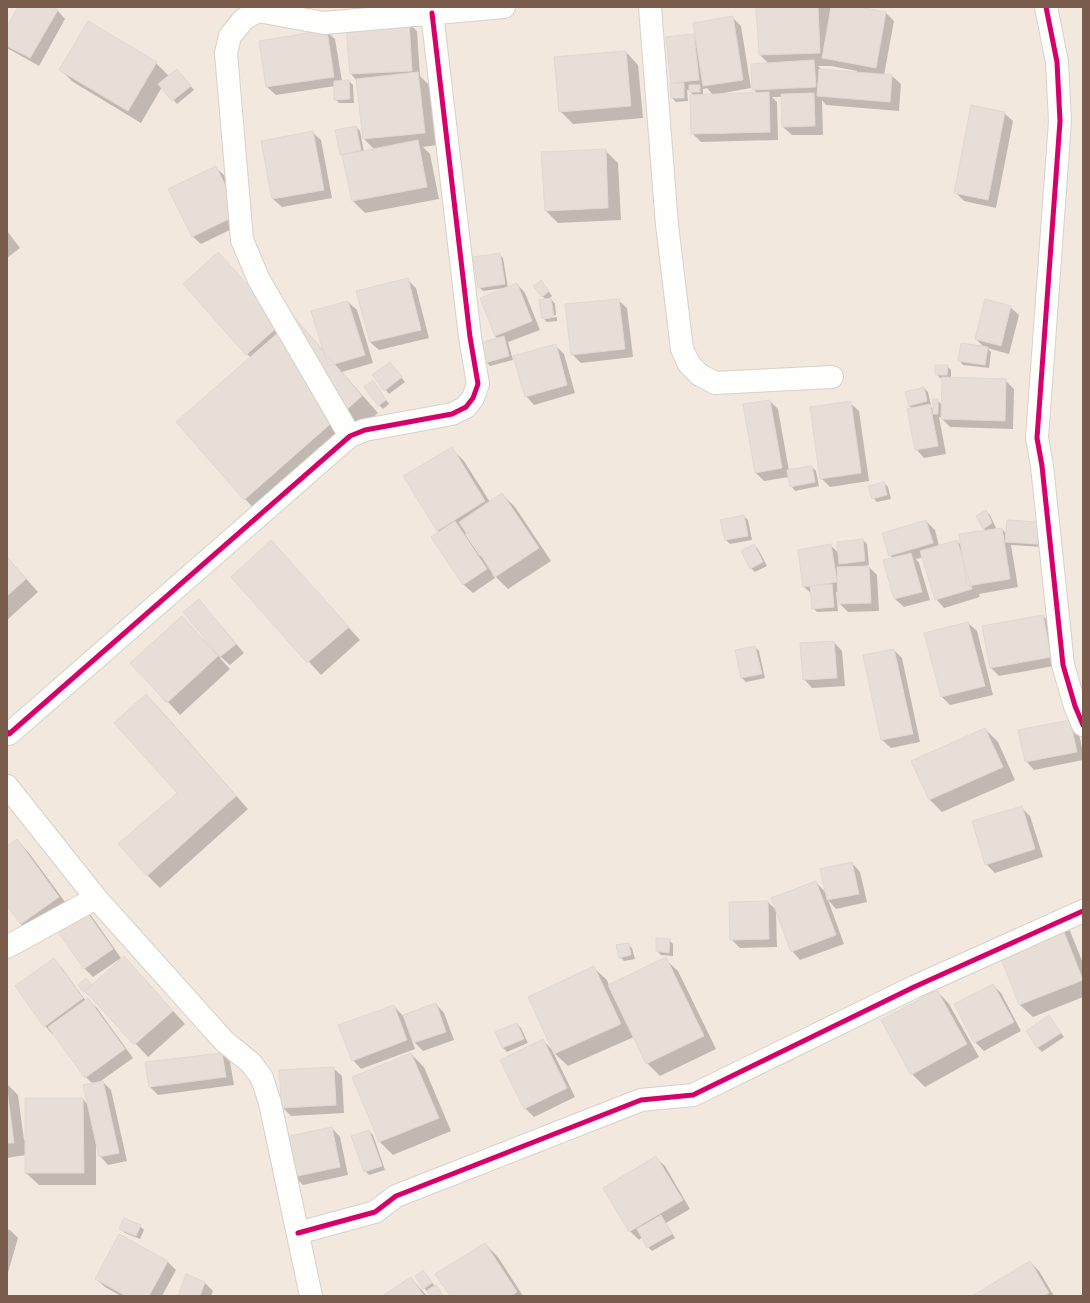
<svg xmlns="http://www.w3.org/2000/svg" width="1090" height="1303" font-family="'Asap Condensed',sans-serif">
<rect width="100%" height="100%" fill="#f9f5f0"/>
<path fill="#f2e8de" d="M7,7H1083V1296H7Z"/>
<path fill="#0003" fill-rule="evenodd" d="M19,7H51L57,10L65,19L39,66L7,48V28Z
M757,7H830L831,13L832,7H855L886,13L894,21L884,75L892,76L901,84L899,111L826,105L822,100L823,135H792L783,127L782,97H772L777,102L778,140L701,142L692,133L694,96L690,92V90H687L688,101L676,102L672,98L674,84L672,82L694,35L696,38L732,17L741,26L751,88L718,94V95L758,94L753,89L769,64L760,55ZM818,66H831L857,71V73L822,70ZM707,88L713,95H703V89Z
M408,23L417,31L420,76L430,86L437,145L423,147L430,154L439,199L365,213L353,201L344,157L341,154L356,127L360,131L364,152L375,150L364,139L357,81L351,74L347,27Z
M326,31L335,39L342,81H349L353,85L354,103H339L335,99V86L276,95L267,87L260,41Z
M626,52L638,65L643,118L573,124L560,111Z
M156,63L169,76L180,74L194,90L177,104L162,87L141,123L73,82L60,69Z
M1004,113L1013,121L996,208L964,201L956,193Z
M312,132L321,140L332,198L282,207L273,199L262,142Z
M605,150L618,163L621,220L558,223L546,211Z
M215,167L224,175L246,222L201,244L192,236Z
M7,231L20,248L7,258Z
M499,254L503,258L508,288L517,284L525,293L540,330L508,342L513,360L490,366L486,362L498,339L495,336L505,288L483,291L479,287Z
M407,279L416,288L429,338L379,350L370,342Z
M184,285L286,327L295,320L325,352L348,302L357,310L373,363L342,372L378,413L261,516L245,499L251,358Z
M544,285L552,296L547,300L551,299L555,304L556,315L545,317V319L557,317V321L547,322L543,318L546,300L534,286Z
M618,300L627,308L633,357L581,363L572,354Z
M1010,307L1019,315L1009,354L987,348L991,352L989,368L963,365L959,360L985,348L976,339Z
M555,345L564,354L575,393L534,405L526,396Z
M947,366L951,370V378L1005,380L1014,389L1013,429L950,427L942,419V417H939L946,454L924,458L916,449L913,409L909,406L924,388L928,392L931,405L930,406L934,410L937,400L942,405L943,378H940L936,374Z
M393,367L405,382L389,394L373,375Z
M377,386L389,404L383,409L379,405Z
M770,401L778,409L789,471L812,467L816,471L819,486L795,491L791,486L789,477L764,481L756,473Z
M850,403L859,411L869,481L830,487L821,478Z
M451,448L464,461L490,502L502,494L515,507L551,561L508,589L493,574H492L495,578L473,593L464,585L432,537L439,532L405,476ZM467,533L482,555L480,556L465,534Z
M884,483L888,487L891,499L877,502L873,498Z
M986,511L990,515L996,528L991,530L1002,529L1007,534L1039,523L1041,547L1011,545L1018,587L979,594L980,597L944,608L936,599L923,557L916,559L919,563L930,600L904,607L895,599L893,559L890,555L926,521L935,530L939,546L957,541L962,546L986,531L983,528Z
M744,516L748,520L752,540L730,544L726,540Z
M863,540L867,544L869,565H867L877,575L879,611L848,612L839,603V592H836L838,611L817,612L813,608L812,594L804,587L831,546L840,554Z
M271,542L360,640L321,675L232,577Z
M754,545L758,549L767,566L755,572L751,568Z
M7,557L38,592L7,620Z
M199,600L244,653L230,665L221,657L220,658L230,669L180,715L132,663L182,617L219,656L220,655Z
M1043,616L1051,624L1059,665L999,676L991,668L983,627Z
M968,623L977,631L993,695L950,705L942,697Z
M834,642L842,651L845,686L812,688L804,679Z
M755,647L759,651L765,678L746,682L742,678Z
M894,650L902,658L920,742L891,748L882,740Z
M146,695L159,708L248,809L160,888L147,875L178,793Z
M1070,721L1078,729L1083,752V760L1034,770L1026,761Z
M985,729L998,742L1015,780L942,812L929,799Z
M1021,807L1030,816L1043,857L995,873L986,864Z
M17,840L29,853L71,910L34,936L21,924L7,904V847Z
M852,863L860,872L867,902L836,909L828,900L844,944L800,960L792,951L776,912L777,947L740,948L731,939L768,902L776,910L816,882L826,893Z
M81,906L90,914L121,958L93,977L84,968Z
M1058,919L1070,931L1083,963V997L1033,1017L1020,1005Z
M669,940L673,944V956L661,955L657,951Z
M628,944L632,948L635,959L624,961L620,957Z
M54,959L62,968L86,1001L88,1000L97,1008L133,1058L98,1083L103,1082L111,1090L127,1161L108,1165L100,1156L97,1143H96V1185H39L26,1173V1155L7,1158V1084L18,1095L24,1140L83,1099L88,1105L93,1084L86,1077L54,1034L53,1035L45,1026Z
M665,959L678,971L716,1049L660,1076L647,1063L634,1037L568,1066L553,1052L575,1097L534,1117L525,1108L543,1040L553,1051L594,968L607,980L609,986Z
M136,970L185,1024L148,1057L90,994L88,995L79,985L92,986Z
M993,985L1001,993L1021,1031L984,1051L975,1042Z
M937,991L949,1004L979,1057L925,1087L912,1074Z
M436,1004L444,1013L454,1040L423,1051L412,1040L415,1049L361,1069L353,1060L394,1006L403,1016Z
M1049,1017L1064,1037L1042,1052L1038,1048L1027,1031Z
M517,1024L521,1028L528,1043L507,1052L503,1048Z
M222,1054L230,1062L234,1085L158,1095L150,1087Z
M411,1054L424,1067L451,1131L393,1155L380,1142L353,1078Z
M333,1068L342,1076L344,1113L291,1116L283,1108Z
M332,1128L340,1137L348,1175L303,1185L294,1176Z
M369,1131L373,1135L385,1170L369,1175L365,1171Z
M656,1158L665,1166L690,1209L666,1223L675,1238L652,1251L648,1247L642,1237L639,1240L630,1231Z
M140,1226L144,1230L140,1239L125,1233L121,1229Z
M7,1229L10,1230L18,1238L7,1276Z
M485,1244L498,1257L523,1296H451Z
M167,1261L176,1270L162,1296H121L105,1287L96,1279Z
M1030,1262L1039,1271L1054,1296H974Z
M427,1275L435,1287L440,1290L443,1296H431L424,1288Z
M411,1278L427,1296H384Z
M205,1283L213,1291L211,1296H179Z"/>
<path fill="#e6ded7" stroke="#e2d8d2" d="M18,7H53L58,10L30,58L7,46V26Z
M756,7H818L820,53L759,55Z
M831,7H860L886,12L876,68L822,58Z
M733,16L743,80L703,86L693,23Z
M88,21L157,62L128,111L59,70Z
M409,22L412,71L350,74L346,26Z
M327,30L334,77L266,87L259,41Z
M694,34L699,80L671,83L666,37Z
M626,51L631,106L559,112L554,57Z
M814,60L816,87L752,90L751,64Z
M177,69L191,86L172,101L158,84Z
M819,69L892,75L890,102L817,96Z
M418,72L425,133L363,139L356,79Z
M349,80L350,99L334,100V81Z
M670,83H684V98H671Z
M689,85H700V92H689Z
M769,92L770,132L691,134L690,95Z
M814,93L815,126L782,127L781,94Z
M971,105L1005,112L988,200L954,193Z
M356,126L361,150L340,155L335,130Z
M313,131L324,190L272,199L261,141Z
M418,140L427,187L352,201L342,155Z
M606,149L608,208L545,211L541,152Z
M216,166L239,214L192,237L168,189Z
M218,252L282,323L246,355L183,284Z
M500,253L505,284L478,288L473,257Z
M408,278L421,330L370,342L356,291Z
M541,280L549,291L542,297L533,286Z
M517,283L532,321L495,336L480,298Z
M551,298L554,317L542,319L539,300Z
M619,299L625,349L571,355L565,304Z
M985,299L1011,306L1001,346L975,339Z
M348,301L365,355L328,366L311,311Z
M295,318L362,396L244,500L176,422Z
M504,336L509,356L485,363L480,343Z
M961,343L988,347L985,365L958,361Z
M556,344L567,385L525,397L513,356Z
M390,362L402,377L384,391L372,375Z
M935,365H948L947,375H935Z
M942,377L1006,379L1005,421L941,419Z
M373,380L386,400L378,406L364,387Z
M924,387L927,401L909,406L905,392Z
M933,399H938V414H933Z
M770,400L782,468L755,473L743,404Z
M851,401L861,473L820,479L810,407Z
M930,404L938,446L915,450L907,409Z
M452,447L485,501L437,531L403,476Z
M812,466L815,482L790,487L787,470Z
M884,482L887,495L872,499L868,486Z
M502,493L539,548L495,577L459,522Z
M986,510L992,523L983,529L976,516Z
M744,515L748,536L725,540L720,520Z
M926,520L933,543L889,556L882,533Z
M1007,520L1039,522L1038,544L1005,542Z
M455,521L487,569L463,585L431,537Z
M1002,528L1010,579L967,586L959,534Z
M863,539L865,561L839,564L837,542Z
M271,540L349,627L307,663L231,577Z
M957,540L972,589L935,600L920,551Z
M754,544L763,562L750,569L741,551Z
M831,544L837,582L803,587L798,550Z
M911,553L922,592L894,599L883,560Z
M7,557L26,579L7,596Z
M869,566L871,603L838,604L837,567Z
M832,584L834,607L812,609L810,586Z
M199,599L236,644L220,657L183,612Z
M1043,615L1051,657L990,668L982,626Z
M182,616L218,656L167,703L130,663Z
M968,622L985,686L941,697L924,633Z
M834,641L837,678L803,680L800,643Z
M755,646L762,674L741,678L735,650Z
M894,649L913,734L881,740L863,655Z
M146,694L236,796L147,876L118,844L177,793L114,723Z
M1070,720L1077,752L1025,762L1018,730Z
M985,728L1003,767L929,800L911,761Z
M1022,806L1035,849L985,865L972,821Z
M17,839L59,897L21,924L7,906V846Z
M852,862L859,894L827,900L820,869Z
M816,881L836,935L791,952L771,898Z
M768,901L769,939L730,940L729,902Z
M81,904L113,949L84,969L53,925Z
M1058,917L1083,980L1019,1005L995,943Z
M656,938L670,939L669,953L656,951Z
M629,943L631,955L619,958L616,945Z
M124,956L173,1011L134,1045L85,991Z
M666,957L704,1036L646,1064L608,985Z
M54,958L83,998L44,1027L15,986Z
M594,966L621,1024L554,1054L528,997Z
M86,978L92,985L83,992L78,985Z
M993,984L1014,1022L974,1043L954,1004Z
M937,990L967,1044L911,1075L881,1020Z
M88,998L125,1049L85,1078L48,1027Z
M436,1003L446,1032L413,1043L403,1015Z
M394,1005L407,1040L352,1061L338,1025Z
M1049,1015L1061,1033L1037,1048L1026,1031Z
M517,1023L524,1039L502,1048L495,1032Z
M543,1039L567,1088L524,1109L500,1060Z
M222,1053L226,1077L149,1087L145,1062Z
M411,1053L439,1118L379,1142L352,1077Z
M334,1067L336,1105L282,1108L279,1070Z
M103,1081L119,1153L99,1157L83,1085Z
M7,1089L14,1143H7Z
M25,1098H83L84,1173H25Z
M332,1127L340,1167L293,1177L285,1137Z
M369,1130L382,1166L364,1172L351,1136Z
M656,1156L683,1200L629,1232L603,1188Z
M661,1215L672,1234L647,1248L637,1229Z
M124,1218L141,1225L136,1236L119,1229Z
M119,1234L168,1261L149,1296H126L95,1279Z
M485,1243L517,1292L511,1296H450L435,1274Z
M1030,1261L1049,1293L1043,1296H972Z
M423,1270L432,1283L423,1289L415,1276Z
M186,1274L205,1282L200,1296H178Z
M411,1277L424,1296H382Z
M436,1285L443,1296H430L427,1290Z"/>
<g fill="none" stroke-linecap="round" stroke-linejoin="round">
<defs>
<path id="minor" d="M650,7L667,225L682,349L689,364L700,375L715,383L832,377
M1046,7L1057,62L1060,121L1037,438L1042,466L1063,665L1075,706L1083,725
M350,436L259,280L242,240L226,53L230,36L244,19L258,11L324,23L504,7
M7,732L9,734L350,436L365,430L452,414L466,407L473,398L478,384L470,337L432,13
M7,786L96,898L224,1041L251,1063L262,1078L270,1103L311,1296
M7,947L96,898
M298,1233L375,1212L396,1196L641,1100L693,1095L914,987L1083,911"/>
</defs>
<use href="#minor" stroke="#d7d1cb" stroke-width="24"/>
<use href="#minor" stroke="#fefefd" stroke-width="22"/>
<defs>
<path id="cycleway" d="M1046,7L1057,62L1060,121L1037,438L1042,466L1063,665L1075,706L1083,725
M7,732L9,734L350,436L365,430L452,414L466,407L473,398L478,384L470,337L432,13
M298,1233L375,1212L396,1196L641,1100L693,1095L914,987L1083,911"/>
</defs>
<use href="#cycleway" stroke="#fffaf3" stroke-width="8"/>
<use href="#cycleway" stroke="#d6006c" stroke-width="5"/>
</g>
<rect width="1090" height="1303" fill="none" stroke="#7a5c4d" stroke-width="16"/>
</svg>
